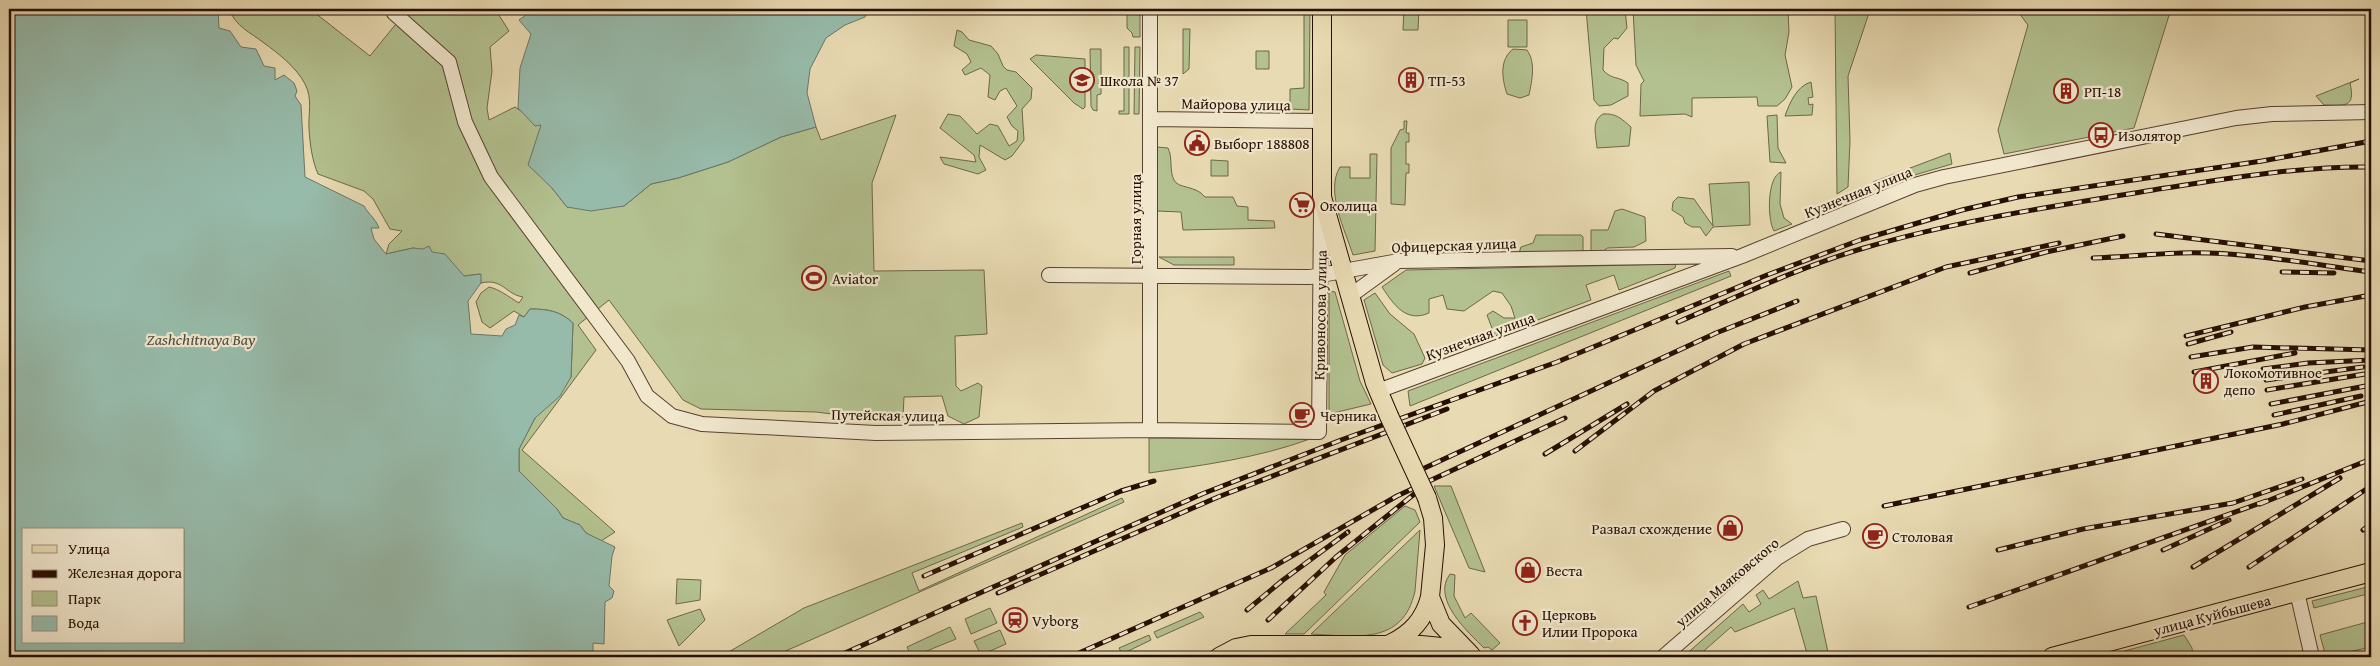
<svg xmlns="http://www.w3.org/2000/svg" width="2380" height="666" font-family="'Gentium Book Plus',serif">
<rect width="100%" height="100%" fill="#e8dab2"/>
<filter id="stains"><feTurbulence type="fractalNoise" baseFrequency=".004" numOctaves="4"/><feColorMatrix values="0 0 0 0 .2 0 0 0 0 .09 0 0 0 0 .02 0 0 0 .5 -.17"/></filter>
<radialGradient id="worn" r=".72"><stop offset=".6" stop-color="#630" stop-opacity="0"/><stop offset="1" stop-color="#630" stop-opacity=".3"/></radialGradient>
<path fill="#b3c08f" stroke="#6d6748" d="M229,9H310L370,56L408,9H495L509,31L490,47L492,71L487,108L489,120L515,107L541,124L552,188L567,207L624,206L651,184L678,178L728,162L781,137L816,127L821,140L896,115L872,183L874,271L984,270L987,334L955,336L956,386L961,391L978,383L982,386L979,417L964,424L948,416L942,396L904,397L903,417L863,418L816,412L701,409L683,400L609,300L578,325L596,350L522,450L615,532L601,541L586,533L580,525L563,518L557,509L519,471V449L535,418L571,377L573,323C560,311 548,309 530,309L524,317L514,311L490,328L482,322L476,302L481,293L489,287C499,289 509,297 519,303L523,297C505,294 503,278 481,283L480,274L464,276L432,252L413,248L386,254L389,244L402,231L390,229L373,199L364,191L318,174C312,160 310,144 309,129C308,114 313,99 305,84C297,68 278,53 264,43C250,32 236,27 229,9Z
M1127,9H1140V37H1133L1132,33L1127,28Z
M1304,9H1310L1309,110L1290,109V89L1304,88Z
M1404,9H1419L1418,30H1403Z
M1586,9H1625L1627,28L1618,39L1614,38L1604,48L1603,70C1612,80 1618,76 1628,83V96L1611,105L1599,106L1594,100Z
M1633,9H1788L1789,32L1785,55L1792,87L1785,99L1777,106H1758L1757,97L1692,98V117L1685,114L1640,116L1641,84L1644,81L1636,65Z
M1835,9H1867L1869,13L1848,76L1850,141L1848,187L1837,194Z
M2016,9H2171L2134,128L2004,154L1998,130L2028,25Z
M1508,20H1527V47H1508Z
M1183,29H1190L1189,69L1183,74Z
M957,30L962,32L969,40L991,46L998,54L1003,66L1007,70L1016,72L1032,88L1031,99L1022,109L1024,140L1012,156L1005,160L980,145L979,157L986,170L978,174L944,164L940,157L976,162L974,155L940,128L948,114L960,116L977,134L990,124L998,126L1009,146L1017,141L1018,131L1012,126L1007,117L1017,106L1006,88L1000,91L995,100L988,97L990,75L981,68L965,75L962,70L971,62L967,54L954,46Z
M1124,47H1129V114H1119V111H1124Z
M1135,47H1140L1139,114H1134Z
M1090,49H1101V94L1097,95V111L1093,110L1091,106Z
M1513,49L1527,50C1536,63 1532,80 1529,95L1520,98L1507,94C1502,79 1499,60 1513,49Z
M1256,51H1269V69H1256Z
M1036,55L1085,59V107L1083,109L1074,103L1030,59Z
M2359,79L2350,83C2356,109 2344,105 2324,105L2316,96Z
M1811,82L1813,97L1808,98L1809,105L1813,104L1812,115L1785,116C1790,102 1797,86 1811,82Z
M1603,114C1616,113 1622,119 1631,127L1629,146L1597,148C1596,135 1591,121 1603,114Z
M1777,115L1778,148L1786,163L1770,162L1767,116Z
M1404,121H1407L1406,133H1409V142H1406V164H1409V173H1406L1405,205L1391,204V148L1400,130L1404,129Z
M1157,147L1168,148C1173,158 1169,170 1174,180C1178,189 1196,185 1205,197H1233L1237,206L1248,207V220L1274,221L1275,228L1183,230L1181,212L1157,211L1155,205Z
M1950,153L1952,164L1911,176L1876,190L1873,182Z
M1370,154H1377L1375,251L1353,255C1345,230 1325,191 1340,167H1350V178H1370Z
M1211,160L1228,161V176H1211Z
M1781,172L1780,204L1784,218L1792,224L1774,231C1767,219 1767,177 1781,172Z
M1749,182L1750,225L1713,227L1706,236L1700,227H1692L1685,223L1683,217L1672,210L1673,202L1678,197L1694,199L1713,226L1709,184Z
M1622,209L1645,217L1646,241L1634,247L1607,248L1603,252H1591V230H1608L1615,211Z
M1536,235H1581L1583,237V252L1519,253L1521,247L1533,243Z
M1159,257H1234V265H1174Z
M1676,264L1675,268L1619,290L1614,275L1586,285L1591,300L1495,336L1487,315L1493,311L1504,318H1515L1511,306L1502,293L1493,291L1464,311L1447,309L1443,295L1429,299V313C1406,323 1394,305 1382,287L1406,270Z
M1729,271L1731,276L1410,406L1408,391Z
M1329,291L1335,292L1360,381L1371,404L1329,414Z
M1375,293L1390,314L1414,334L1425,358L1422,364L1392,373L1383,365L1364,300Z
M1149,438L1310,439C1258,458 1204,465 1149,473Z
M1434,486H1451L1485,572L1469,568Z
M1122,498L1124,502L772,657H720L804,608L1022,523L1023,527L912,573L919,591Z
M1405,506L1415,510L1420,522L1304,634H1285L1326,595L1324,592L1345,555Z
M1420,530L1415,591C1403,646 1355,636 1311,634Z
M1450,574L1455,575L1454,596L1465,618L1471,613L1500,643L1492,650L1488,647L1484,648C1468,632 1431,599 1450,574Z
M677,579L701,580L700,600L676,604Z
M1798,581L1803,598L1816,596L1829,657H1808L1794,608L1735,632L1731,627L1697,657H1683L1743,604L1749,612L1761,604L1756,595L1763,590L1769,599Z
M2371,586V593L2314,608L2312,601Z
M990,608L997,623L971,634L965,619Z
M700,609L705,620L679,646L667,620Z
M1200,612L1204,617L1157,638L1154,632Z
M2371,621V647L2326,657L2320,635Z
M950,627L956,639L912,657L907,647Z
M1000,630L1006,644L981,655L974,641Z
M1149,635L1151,640L1122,654L1119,648Z
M2184,635L2192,648L2193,657H2184L2182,653L2167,657H2102Z"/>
<path fill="#97bbab" stroke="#6a7667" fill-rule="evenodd" d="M9,9H218L219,28L230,31L241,47L256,49L264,66L275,68V80L284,75L294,83L297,91L295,96L301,105L305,177L364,206C369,215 376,219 379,228H371L374,239L386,254L413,248L423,249L429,246L432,252L445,254L464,276L481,274V283L468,301L471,334L502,336L506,329L515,325L519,315L524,317L530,309C548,309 560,311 573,323L571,377L560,396L535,418L519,449V471L557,509L563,518L580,525L586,533L615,547L612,556L609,586L614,591L612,598L605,602L604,644L593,643V657H9ZM24,530H184V642H24Z
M521,9H870L865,17L845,25L826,38L810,69L807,93L816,127L781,137L728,162L678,178L651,184L624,206L591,211L567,207L552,188L528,165L541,125L535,126L518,108L520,68L531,34L519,20L526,15Z"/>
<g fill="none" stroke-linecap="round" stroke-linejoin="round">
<defs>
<path id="minor" d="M394,13L449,62L465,122L491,177L628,361L647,396L672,416L702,424L876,433L1150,430L1319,432L1321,209
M1150,119L1322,121
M1049,275L1310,277L1399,261L1732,256
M1350,296L1394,264
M1378,391L1742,256L1915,185L1944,177L2236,118L2272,114L2371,112
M1150,430V9
M2297,592L2312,657
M1663,657L1777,558L1808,539L1843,529"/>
<path id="major" d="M1322,9V197L1375,383L1389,416
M1427,498L1433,518L1435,545L1430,597L1441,624L1469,653
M1390,644C1411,634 1424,620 1430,597
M1219,657L1236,648L1251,645H1421L1451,648L1471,655
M2052,657L2371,572"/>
</defs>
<use href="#minor" stroke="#57412e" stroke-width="16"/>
<use href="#major" stroke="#270e02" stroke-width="20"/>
<use href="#minor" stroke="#f0e7cd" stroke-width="14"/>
<use href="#major" stroke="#e8dab2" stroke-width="18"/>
<defs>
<path id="rail" d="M2156,234L2371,261
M2093,258C2122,257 2152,254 2181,253C2244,251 2309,264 2371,272
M2282,272L2334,273
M1970,273L2046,252L2123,236
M1678,322C1739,296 1800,267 1864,248C1959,220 2056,206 2153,190C2226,179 2298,166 2371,167
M2186,336L2305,307L2371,295
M2188,344L2231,332
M2191,357L2253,347L2371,350
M2263,369L2308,363L2371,360
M2194,372L2295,353
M2266,380L2363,367
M2267,390L2371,373
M2271,404L2371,385
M2274,415L2361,396
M1575,451L1654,391L1744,344L1946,267L2059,243
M1545,454L1627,404
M1416,472L1716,333L1797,301
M2260,504L2371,459
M1884,506L2283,424L2371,401
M2363,530L2371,524
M1998,550L2083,529L2233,503L2302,479
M2163,550L2229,520
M2193,567L2340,478
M2249,567L2371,486
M924,576L1121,491L1154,481
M998,593L1218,497L1447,409
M1969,607L2266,501
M1247,610L1283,580L1348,532
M1268,620L1336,557L1418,491
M836,657L1202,494L1341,440L1557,362L1767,275L1860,240L1962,210L2018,197L2262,161L2371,141
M1070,657L1271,568L1397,496L1565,418"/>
</defs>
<use href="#rail" stroke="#270e02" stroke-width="5"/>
<use href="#rail" stroke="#f0e7cd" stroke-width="3" stroke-dasharray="9" stroke-linecap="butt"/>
<defs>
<path id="major-bridge" d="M1389,416L1427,498"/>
</defs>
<use href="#major-bridge" stroke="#270e02" stroke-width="20" stroke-linecap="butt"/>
<use href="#major-bridge" stroke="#e8dab2" stroke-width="18"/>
</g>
<defs>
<symbol id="school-ring" viewBox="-11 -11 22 22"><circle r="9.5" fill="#f0e7cd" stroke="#8f2418" stroke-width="1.5"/><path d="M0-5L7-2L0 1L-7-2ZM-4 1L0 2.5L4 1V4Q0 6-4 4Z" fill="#8f2418"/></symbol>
<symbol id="building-ring" viewBox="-11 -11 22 22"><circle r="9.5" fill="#f0e7cd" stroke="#8f2418" stroke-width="1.5"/><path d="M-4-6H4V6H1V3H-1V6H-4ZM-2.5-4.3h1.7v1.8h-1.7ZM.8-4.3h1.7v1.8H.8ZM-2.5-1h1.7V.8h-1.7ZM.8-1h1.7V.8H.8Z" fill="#8f2418"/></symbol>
<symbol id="bus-ring" viewBox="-11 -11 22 22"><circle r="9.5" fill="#f0e7cd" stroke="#8f2418" stroke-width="1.5"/><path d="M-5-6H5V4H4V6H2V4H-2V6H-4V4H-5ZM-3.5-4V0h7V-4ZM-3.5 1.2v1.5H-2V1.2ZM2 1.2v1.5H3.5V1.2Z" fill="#8f2418"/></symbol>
<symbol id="civic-ring" viewBox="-11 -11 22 22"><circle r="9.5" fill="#f0e7cd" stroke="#8f2418" stroke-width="1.5"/><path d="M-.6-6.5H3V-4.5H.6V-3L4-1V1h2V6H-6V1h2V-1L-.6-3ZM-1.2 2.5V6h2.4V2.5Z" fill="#8f2418"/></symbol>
<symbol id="supermarket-ring" viewBox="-11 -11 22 22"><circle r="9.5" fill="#f0e7cd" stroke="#8f2418" stroke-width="1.5"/><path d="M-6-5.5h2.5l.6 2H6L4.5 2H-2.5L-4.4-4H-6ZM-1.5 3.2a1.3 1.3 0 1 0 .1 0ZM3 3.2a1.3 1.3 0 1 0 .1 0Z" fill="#8f2418"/></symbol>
<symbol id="stadium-ring" viewBox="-11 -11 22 22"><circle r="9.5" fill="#f0e7cd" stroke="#8f2418" stroke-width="1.5"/><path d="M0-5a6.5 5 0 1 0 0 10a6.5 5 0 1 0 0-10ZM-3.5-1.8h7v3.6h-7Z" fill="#8f2418"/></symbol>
<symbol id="cafe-ring" viewBox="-11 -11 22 22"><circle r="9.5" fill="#f0e7cd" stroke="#8f2418" stroke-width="1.5"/><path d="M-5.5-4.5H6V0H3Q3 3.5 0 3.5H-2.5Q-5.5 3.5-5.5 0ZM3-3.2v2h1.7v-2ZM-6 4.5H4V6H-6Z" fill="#8f2418"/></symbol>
<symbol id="shop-ring" viewBox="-11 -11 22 22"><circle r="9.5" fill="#f0e7cd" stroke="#8f2418" stroke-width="1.5"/><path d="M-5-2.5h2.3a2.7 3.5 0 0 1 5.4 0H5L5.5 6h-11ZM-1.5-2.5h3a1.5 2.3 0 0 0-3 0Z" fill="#8f2418"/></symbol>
<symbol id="station-ring" viewBox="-11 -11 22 22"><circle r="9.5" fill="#f0e7cd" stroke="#8f2418" stroke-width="1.5"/><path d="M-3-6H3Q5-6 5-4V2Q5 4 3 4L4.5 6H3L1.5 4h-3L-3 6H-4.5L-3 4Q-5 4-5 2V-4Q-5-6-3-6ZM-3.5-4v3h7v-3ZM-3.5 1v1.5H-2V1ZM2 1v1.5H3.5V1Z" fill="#8f2418"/></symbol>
<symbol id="church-ring" viewBox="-11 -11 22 22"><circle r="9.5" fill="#f0e7cd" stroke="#8f2418" stroke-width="1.5"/><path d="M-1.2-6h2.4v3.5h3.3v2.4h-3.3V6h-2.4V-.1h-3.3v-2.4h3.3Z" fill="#8f2418"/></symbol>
</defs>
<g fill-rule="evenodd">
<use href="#school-ring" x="1068" y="66" width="28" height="28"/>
<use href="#building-ring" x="1397" y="66" width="28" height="28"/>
<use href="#building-ring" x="2052" y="77" width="28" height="28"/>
<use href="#bus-ring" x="2087" y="121" width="28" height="28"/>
<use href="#civic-ring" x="1183" y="129" width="28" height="28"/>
<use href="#supermarket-ring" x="1288" y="191" width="28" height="28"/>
<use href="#stadium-ring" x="800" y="264" width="28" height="28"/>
<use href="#building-ring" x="2192" y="367" width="28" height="28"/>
<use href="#cafe-ring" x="1288" y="401" width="28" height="28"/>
<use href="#shop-ring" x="1716" y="514" width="28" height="28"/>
<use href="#cafe-ring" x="1861" y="522" width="28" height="28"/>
<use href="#shop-ring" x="1514" y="556" width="28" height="28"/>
<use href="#station-ring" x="1001" y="606" width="28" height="28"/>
<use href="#church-ring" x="1511" y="609" width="28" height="28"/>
</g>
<g text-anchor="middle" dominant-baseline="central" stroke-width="4.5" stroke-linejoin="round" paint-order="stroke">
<g font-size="15" fill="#270e02" stroke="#f0e7cd" text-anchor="start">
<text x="1100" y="80">Школа № 37</text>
<text x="1428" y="80">ТП-53</text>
<text x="2084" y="91">РП-18</text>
<text x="2118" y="135">Изолятор</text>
<text x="1214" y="143">Выборг 188808</text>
<text x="1320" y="205">Околица</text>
<text x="832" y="278">Aviator</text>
<text x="2224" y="372">Локомотивное<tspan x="2224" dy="17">депо</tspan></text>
<text x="1320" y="415">Черника</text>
<text x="1712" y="528" text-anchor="end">Развал схождение</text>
<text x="1892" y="536">Столовая</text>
<text x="1546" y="570">Веста</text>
<text x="1542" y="614">Церковь<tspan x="1542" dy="17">Илии Пророка</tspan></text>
<text x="1032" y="620">Vyborg</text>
</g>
<g font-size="15" fill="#270e02" stroke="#f0e7cd">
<text transform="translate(1236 104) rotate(1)">Майорова улица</text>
<text transform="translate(1858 192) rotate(-22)">Кузнечная улица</text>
<text transform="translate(1135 219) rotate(-90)">Горная улица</text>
<text transform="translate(1454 245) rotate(-2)">Офицерская улица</text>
<text transform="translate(1320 315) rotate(-89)">Кривоносова улица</text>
<text transform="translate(1480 336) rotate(-20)">Кузнечная улица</text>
<text transform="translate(888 415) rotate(1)">Путейская улица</text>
<text transform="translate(1727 582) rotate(-40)">улица Маяковского</text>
<text transform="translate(2212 615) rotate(-15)">улица Куйбышева</text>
</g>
<g font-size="16" font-style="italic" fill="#4e4b3d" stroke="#f0e7cd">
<text x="201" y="339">Zashchitnaya Bay</text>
</g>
</g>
<rect width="2380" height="666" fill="none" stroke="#e8dab2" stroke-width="30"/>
<rect x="10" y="10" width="2360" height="646" fill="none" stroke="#270e02" stroke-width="2.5"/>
<rect x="15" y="15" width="2350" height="636" fill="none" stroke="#270e02"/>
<rect x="22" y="528" width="162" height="115" fill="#f0e7cd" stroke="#a0907c"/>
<rect x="32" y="545" width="25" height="8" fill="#e8dab2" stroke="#a0907c"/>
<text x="68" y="554" font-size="15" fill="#270e02">Улица</text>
<rect x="32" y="570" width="25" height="8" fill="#270e02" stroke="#a0907c"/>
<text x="68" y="578" font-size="15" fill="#270e02">Железная дорога</text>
<rect x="32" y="591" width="25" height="15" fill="#b3c08f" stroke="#a0907c"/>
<text x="68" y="604" font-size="15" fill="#270e02">Парк</text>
<rect x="32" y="616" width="25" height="15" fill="#97bbab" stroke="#a0907c"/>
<text x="68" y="628" font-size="15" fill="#270e02">Вода</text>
<rect width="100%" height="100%" filter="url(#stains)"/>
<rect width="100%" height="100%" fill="url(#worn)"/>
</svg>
